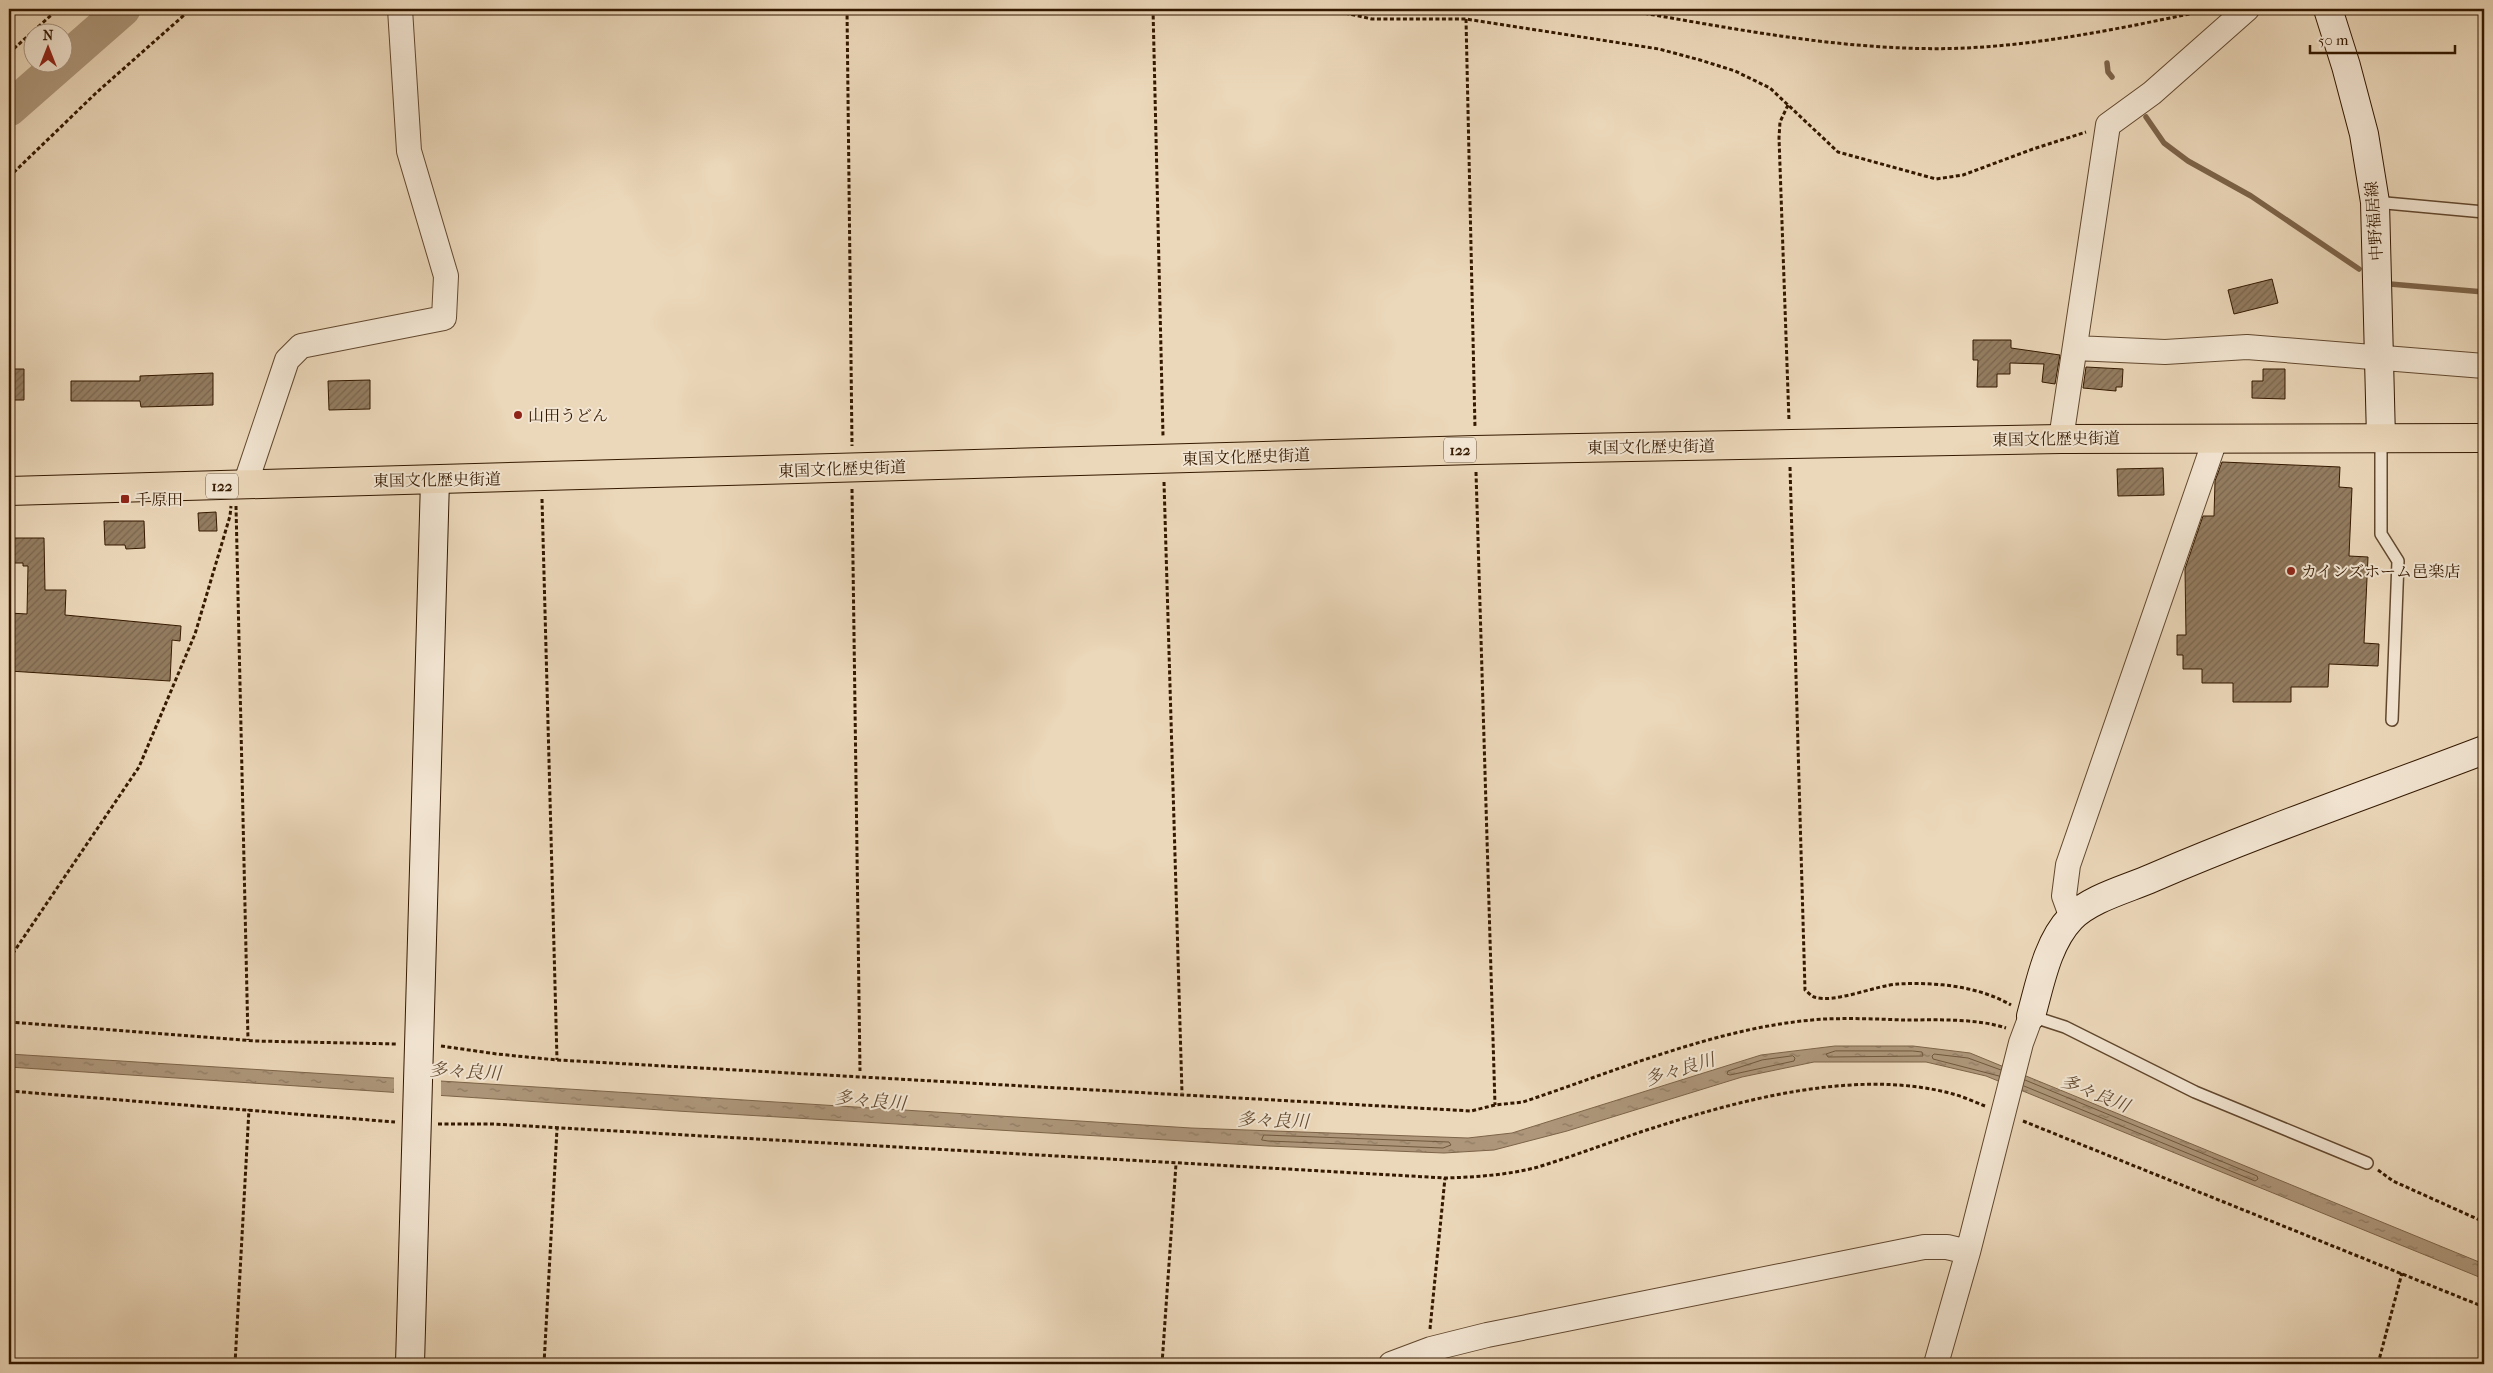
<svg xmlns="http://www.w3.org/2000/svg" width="2493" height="1373" font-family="'IM FELL French Canon','Noto Serif JP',serif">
<defs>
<pattern id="water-ripples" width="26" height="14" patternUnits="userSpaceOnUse" patternTransform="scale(1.25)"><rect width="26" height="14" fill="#ad967a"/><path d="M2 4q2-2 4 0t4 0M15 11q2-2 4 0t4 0" fill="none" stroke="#8e7a62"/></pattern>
<pattern id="building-hatch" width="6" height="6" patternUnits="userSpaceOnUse" patternTransform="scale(1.25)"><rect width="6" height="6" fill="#937c60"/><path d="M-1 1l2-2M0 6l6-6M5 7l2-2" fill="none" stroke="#79654d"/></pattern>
</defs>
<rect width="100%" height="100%" fill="#ebd7b9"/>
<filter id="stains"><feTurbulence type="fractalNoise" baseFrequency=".004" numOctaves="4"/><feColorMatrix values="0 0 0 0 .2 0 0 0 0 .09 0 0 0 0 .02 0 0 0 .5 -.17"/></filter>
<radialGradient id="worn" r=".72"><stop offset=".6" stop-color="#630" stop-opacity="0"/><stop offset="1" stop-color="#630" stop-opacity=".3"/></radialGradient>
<path fill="url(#water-ripples)" stroke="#7d6449" d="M1835,1046H1913L1970,1053L2484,1264V1279L1986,1076L1926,1062H1814L1742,1077L1567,1131L1494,1150L1444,1153L1268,1146L677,1111L9,1067V1054L1191,1128L1468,1138L1512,1133L1761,1055Z"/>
<path fill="#ebd7b9" d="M394,1074L441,1077V1097L394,1094Z"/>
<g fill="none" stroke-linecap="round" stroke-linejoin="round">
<path stroke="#70583d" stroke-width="1" d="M1913,1051L1922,1052L1923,1056L1828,1057L1826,1054L1835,1051Z
M1793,1056L1795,1058L1794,1061L1730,1075L1727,1074L1728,1071L1762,1060Z
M1999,1076L1933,1059L1932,1056L1934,1054L1968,1058L2001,1070
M2024,1086L2255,1181L2258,1179L2257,1176L2025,1080
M1264,1135L1449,1142L1451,1145L1443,1148L1268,1141L1262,1140Z"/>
<path stroke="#7d6449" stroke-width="5.5" d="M2107,63L2108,72L2112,77
M2146,117L2164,143L2188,161L2251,196L2359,269
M2390,284L2484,292"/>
<path stroke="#ad967a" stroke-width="35" d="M9,109L123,9"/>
</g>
<path fill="url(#building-hatch)" stroke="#341900" d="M2272,279L2278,303L2234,314L2228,290Z
M1973,340H2011V348L2060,355L2055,384L2042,382L2044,364L2010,363V374H1997V387H1977L1978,360H1973Z
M2086,367L2123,369L2122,387H2116V391L2083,388Z
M9,369H24V400H9Z
M2263,369H2285V399L2252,398V381H2263Z
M213,373V405L141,407L140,401H71V381H140V376Z
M370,380V409L329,410L328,381Z
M2222,462L2340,467L2339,487L2352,488L2349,556L2368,557L2364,643L2379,644L2378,666L2329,664L2328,687H2291V702H2233V683H2202V669H2183V655H2177V635H2186L2185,569L2203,516H2214L2215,481Z
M2163,468L2164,495L2118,496L2117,469Z
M216,512L217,531H199L198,513Z
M104,521H144L145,548L126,549L125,545H105Z
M9,538H44L45,590H66L65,615L181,626L180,641L172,640L170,681L9,671V613L27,614L28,566H23V563H9Z"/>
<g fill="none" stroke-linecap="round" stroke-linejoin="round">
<defs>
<path id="lane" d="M2375,202L2484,212
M2381,438V534L2398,561L2392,720
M2031,1016L2065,1027L2195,1092L2367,1163"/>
<path id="street" d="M2075,348L2165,352L2247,347L2484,366
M2061,439L2108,125L2152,93L2247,9
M245,485L287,360L301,346L444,318L446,276L409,151L400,9
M2072,918L2064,896L2068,865L2216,437
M1391,1364L1431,1349L1487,1335L1924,1247H1947L1968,1252
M1936,1364L1968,1252L2021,1043L2031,1016"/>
<path id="secondary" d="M2328,9L2346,66L2364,134L2375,202L2381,438
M2031,1016C2040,984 2047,943 2071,918C2091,898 2127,889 2152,878C2261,831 2374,792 2484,750
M410,1364L435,480"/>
<path id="highway" d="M9,491L1475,450L2061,439L2484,438"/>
</defs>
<use href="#lane" stroke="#62482e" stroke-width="14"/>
<use href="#street" stroke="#62482e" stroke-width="26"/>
<use href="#secondary" stroke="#341900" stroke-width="30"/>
<use href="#highway" stroke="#341900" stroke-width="30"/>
<path stroke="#341900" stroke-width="3" stroke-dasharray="4 2.5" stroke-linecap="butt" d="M847,9L852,446
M1153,9L1163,436
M1326,9L1372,19H1466L1659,49L1700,60L1735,71L1770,88L1838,152L1936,179L1963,175L2033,149L2086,132
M1619,9C1732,28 1850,53 1966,48C2049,44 2132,26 2213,9
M1466,19L1475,428
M9,53L58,9
M1788,105L1780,122L1779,138L1789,421
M9,177L96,93L191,9
M1790,467L1805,990C1808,992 1811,996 1814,997C1834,1004 1877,985 1898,984C1936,982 1978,986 2011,1005
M1476,472L1495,1105
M1164,482L1182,1093
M852,489L860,1071
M542,499L557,1060
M236,506L248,1040
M9,959L139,767L195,634L230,516L231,506
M9,1022L255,1041L397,1044
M441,1046L497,1054L557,1060L1471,1111L1495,1105L1523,1102C1619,1070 1723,1025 1825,1019C1851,1018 1878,1019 1904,1020C1937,1020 1975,1018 2006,1028
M9,1091L395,1122
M2023,1121L2484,1307
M438,1124H492L1445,1178C1476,1177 1508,1175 1538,1167C1577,1155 1615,1140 1653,1128C1743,1099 1859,1068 1953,1094C1964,1097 1975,1102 1985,1106
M2378,1170L2393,1181L2484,1222
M1430,1329L1445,1178
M235,1364L249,1109
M544,1364L557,1129
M1162,1364L1176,1164
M2378,1364L2402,1273"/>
<use href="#lane" stroke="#f2e5d2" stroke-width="11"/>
<use href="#street" stroke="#f2e5d2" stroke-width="24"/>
<use href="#secondary" stroke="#f2e5d2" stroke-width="28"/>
<use href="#highway" stroke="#ebd7b9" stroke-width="28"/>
</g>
<g fill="#8f2418" stroke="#f2e5d2" stroke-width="2">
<circle cx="518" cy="415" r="5"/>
<rect x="120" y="494" width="10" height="10" rx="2.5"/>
<circle cx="2291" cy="571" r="5"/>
</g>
<g text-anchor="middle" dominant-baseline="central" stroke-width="4" stroke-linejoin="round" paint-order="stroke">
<g fill="#f2e5d2" stroke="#6d563f" stroke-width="1">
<rect x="1444" y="437.5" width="32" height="25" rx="4"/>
<rect x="206" y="473.5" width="32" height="25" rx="4"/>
</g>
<g font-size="15" font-weight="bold" fill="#341900">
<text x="1460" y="450">122</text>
<text x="222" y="486">122</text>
</g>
<g font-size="16" fill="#341900" stroke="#f2e5d2">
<text transform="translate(2374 221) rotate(-94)">中野福居線</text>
<text transform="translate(2056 439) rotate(-1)">東国文化歴史街道</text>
<text transform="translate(1651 447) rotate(-1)">東国文化歴史街道</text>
<text transform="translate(1246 457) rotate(-2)">東国文化歴史街道</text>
<text transform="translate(842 469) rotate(-2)">東国文化歴史街道</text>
<text transform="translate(437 480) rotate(-1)">東国文化歴史街道</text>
</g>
<g font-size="16" fill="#341900" stroke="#f2e5d2" text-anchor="start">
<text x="528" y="415">山田うどん</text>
<text x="135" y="499">千原田</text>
<text x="2301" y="571">カインズホーム邑楽店</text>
</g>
<g font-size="18" font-style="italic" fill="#644b31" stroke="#f2e5d2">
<text transform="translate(1680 1070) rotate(-17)">多々良川</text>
<text transform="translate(465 1072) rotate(3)">多々良川</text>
<text transform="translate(2095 1094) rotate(22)">多々良川</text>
<text transform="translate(870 1101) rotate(5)">多々良川</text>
<text transform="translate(1273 1121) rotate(2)">多々良川</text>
</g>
</g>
<rect width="2493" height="1373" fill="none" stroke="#ebd7b9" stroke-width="30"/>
<rect x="10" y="10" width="2473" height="1353" fill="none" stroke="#341900" stroke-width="2.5"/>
<rect x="15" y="15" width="2463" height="1343" fill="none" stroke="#341900"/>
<g transform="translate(48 48)"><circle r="24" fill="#f2e5d2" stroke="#a6937e"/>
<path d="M0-4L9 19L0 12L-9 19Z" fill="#8f2418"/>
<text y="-8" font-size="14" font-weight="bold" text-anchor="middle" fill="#341900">N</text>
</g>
<path d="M2310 45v8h145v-8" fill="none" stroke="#341900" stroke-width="2.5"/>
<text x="2318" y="45" font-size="15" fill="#341900" stroke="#f2e5d2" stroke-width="4" paint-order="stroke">50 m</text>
<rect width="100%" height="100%" filter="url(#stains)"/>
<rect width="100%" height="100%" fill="url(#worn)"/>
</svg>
